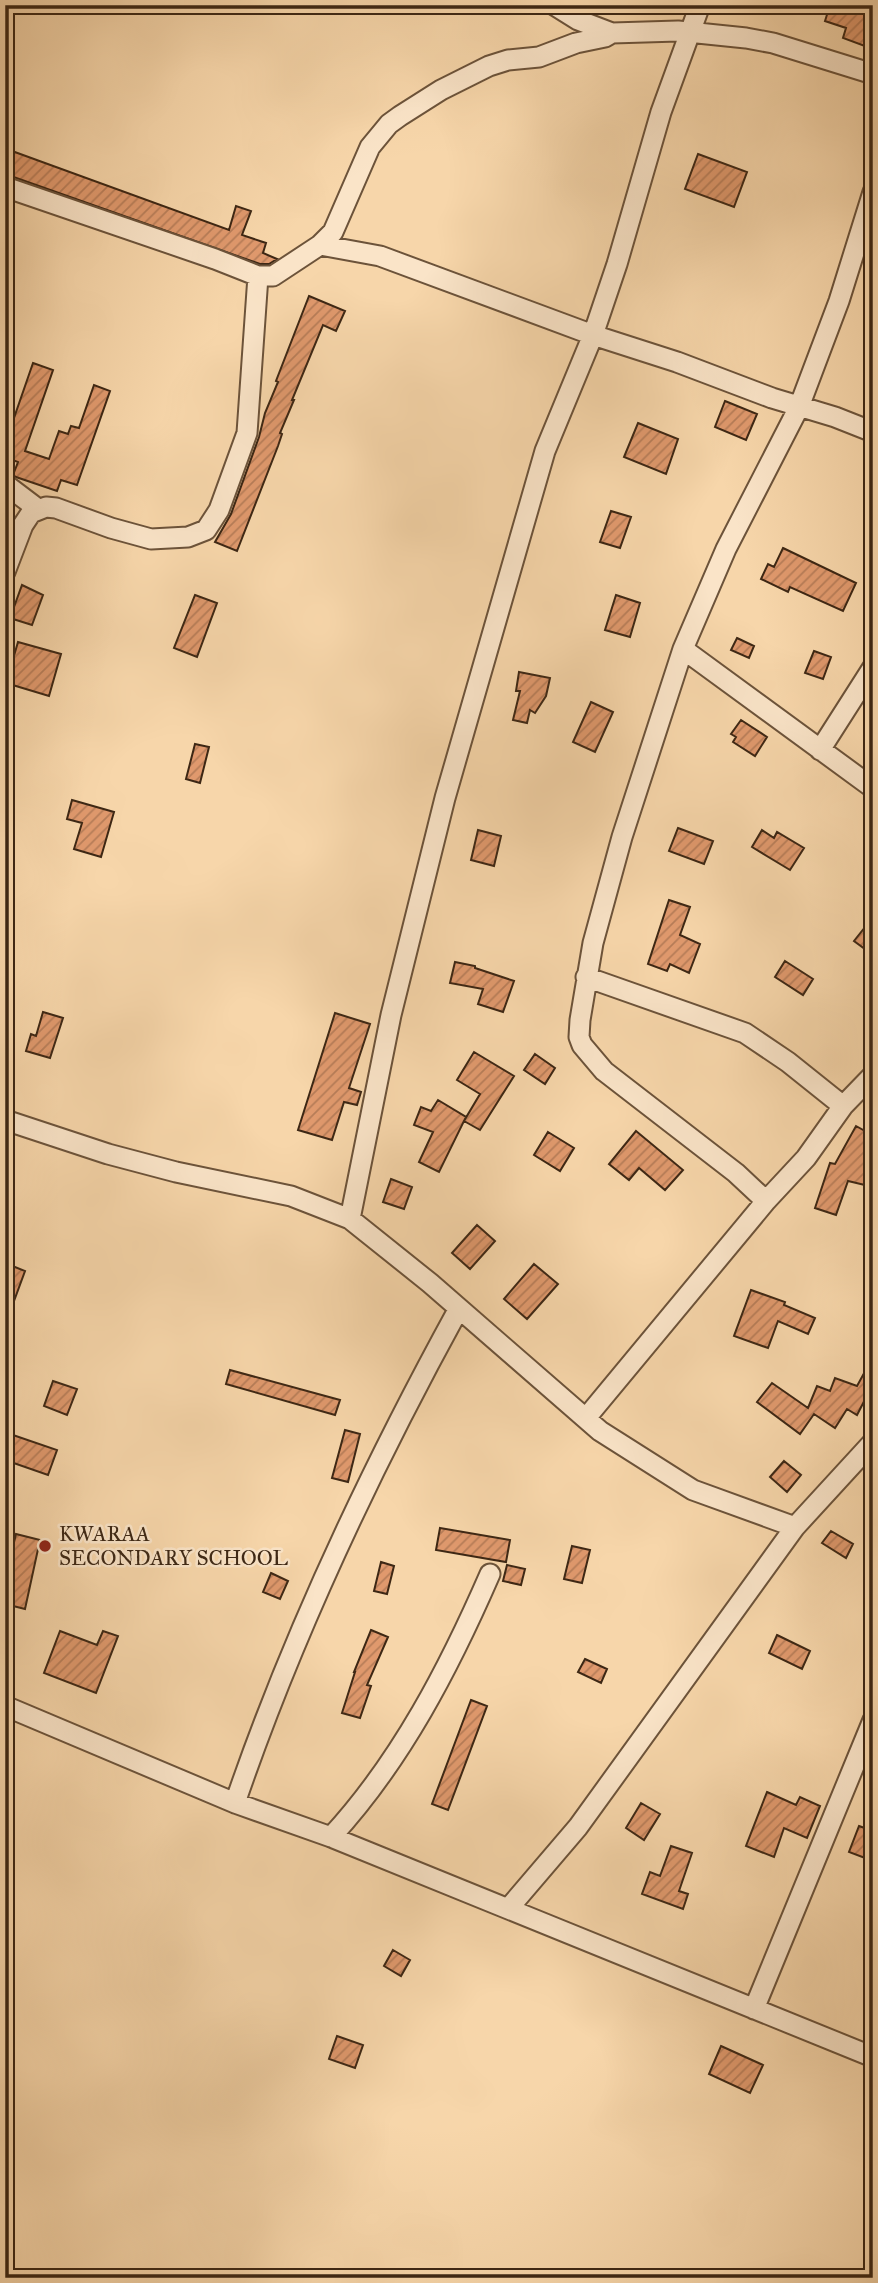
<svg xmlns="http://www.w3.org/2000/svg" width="878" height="2283" font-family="'IM FELL Great Primer',serif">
<defs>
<pattern id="building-hatch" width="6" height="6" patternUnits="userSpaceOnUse" patternTransform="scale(1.75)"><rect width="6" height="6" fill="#e0996d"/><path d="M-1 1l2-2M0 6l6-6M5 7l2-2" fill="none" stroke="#b77d58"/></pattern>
</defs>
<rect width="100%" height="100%" fill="#f7d6aa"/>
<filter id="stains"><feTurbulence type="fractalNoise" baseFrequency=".00286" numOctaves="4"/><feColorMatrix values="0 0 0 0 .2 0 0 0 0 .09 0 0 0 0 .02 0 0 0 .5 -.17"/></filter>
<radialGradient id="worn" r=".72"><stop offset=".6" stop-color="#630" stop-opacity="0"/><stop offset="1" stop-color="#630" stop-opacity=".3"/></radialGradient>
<path fill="url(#building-hatch)" stroke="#3d2714" stroke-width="2" d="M830,5H851L873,13V49L843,38L846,28L825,21Z
M12,151L229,230L236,206L251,211L242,235L266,243L263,253L277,259L269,264H260L5,174V167Z
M698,154L747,172L734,207L685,189Z
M309,296L345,311L336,331L323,325L292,400H294L280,433L282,434L278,446L237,551L215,542L231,514L259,437L265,413L278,382L276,381Z
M33,363L53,370L25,451L49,459L59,431L68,434L71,426L79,428L94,385L110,391L77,485L61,480L57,491L16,477L13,475L18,462L5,457V444Z
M725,401L757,414L746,440L715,427Z
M638,423L678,439L666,474L624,457Z
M611,511L631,517L620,548L600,542Z
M783,548L856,583L843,611L790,587L788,592L761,579L768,564L774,567Z
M22,585L43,595L32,625L10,618Z
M195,595L217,603L197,657L174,648Z
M616,595L640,603L630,637L605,630Z
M737,638L754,646L749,658L731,650Z
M18,642L61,654L49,696L6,683Z
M814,651L831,657L823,679L805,673Z
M519,672L550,678L546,696L535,713L530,710L527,723L513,720L520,691H516Z
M591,702L613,712L595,752L573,742Z
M741,720L767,737L755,756L733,742L736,737L731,734Z
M195,744L209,747L200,783L186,779Z
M72,800L114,812L101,857L74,849L82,823L67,819Z
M678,828L713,841L704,864L669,851Z
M478,830L501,836L494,866L471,860Z
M762,830L774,838L777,832L804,848L790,870L752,847Z
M669,900L690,907L680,935L700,944L689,973L670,964L667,971L648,964Z
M873,917V955L854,941Z
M785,961L813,979L803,995L775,977Z
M455,962L475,966V968L514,981L503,1012L478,1004L483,989L450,983Z
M43,1012L63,1018L50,1058L26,1051L31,1034L36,1036Z
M335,1013L370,1024L349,1088L361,1092L357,1105L344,1102L332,1140L298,1130Z
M474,1052L514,1076L480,1130L464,1121L480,1094L457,1080Z
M535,1054L555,1068L545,1084L524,1070Z
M438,1100L466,1117L439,1172L419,1162L433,1132L414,1125L421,1107L431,1111Z
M856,1126L872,1135L865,1149L873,1154V1187L848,1181L836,1215L815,1208L830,1163L835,1164Z
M636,1131L683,1170L665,1190L639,1168L629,1180L609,1164Z
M548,1132L574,1148L560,1171L534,1155Z
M391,1179L412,1187L404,1209L383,1202Z
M477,1225L495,1241L470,1269L452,1253Z
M5,1263L25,1271L7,1320H5Z
M534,1264L558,1284L527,1319L504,1299Z
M751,1290L785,1302L784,1305L815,1318L808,1334L778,1321L768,1348L734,1336Z
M873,1357V1384L857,1415L847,1409L835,1428L814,1414L800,1434L757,1402L772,1383L808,1408L817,1386L830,1391L835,1378L857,1386Z
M230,1370L340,1400L335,1415L226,1384Z
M53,1381L77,1389L67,1415L44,1406Z
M345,1430L360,1434L348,1482L332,1478Z
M10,1434L57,1450L48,1475L5,1460V1446Z
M784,1461L801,1475L787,1492L770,1477Z
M440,1528L510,1540L506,1562L436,1550Z
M831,1531L853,1544L846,1558L822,1543Z
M16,1534L40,1540L25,1609L5,1604V1579Z
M572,1546L590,1550L582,1583L564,1579Z
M381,1562L394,1566L387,1594L374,1591Z
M507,1565L525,1569L521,1585L503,1581Z
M271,1573L288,1581L280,1599L263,1592Z
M371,1630L388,1637L367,1685L371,1686L360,1718L342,1713L355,1672H354Z
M60,1631L97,1645L103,1631L118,1636L96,1693L44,1673Z
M777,1635L810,1651L802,1669L769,1653Z
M585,1659L607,1669L601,1683L578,1672Z
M471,1700L487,1706L448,1810L432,1804Z
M767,1792L796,1805L800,1797L820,1806L807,1838L784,1828L774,1857L746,1846Z
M641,1803L660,1814L644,1840L626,1828Z
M859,1826L873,1831V1861L849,1852Z
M671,1846L692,1853L679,1891L688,1894L683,1909L642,1894L650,1872L660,1876Z
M393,1950L410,1960L401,1976L384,1966Z
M337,2036L363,2045L355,2068L329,2059Z
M721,2046L763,2065L750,2093L709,2074Z"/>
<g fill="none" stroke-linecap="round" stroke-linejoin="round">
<defs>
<path id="minor" d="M554,5L578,20L612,33L678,31L746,38L773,43L873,74
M5,187L215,259L258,276H273L320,245L333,232L370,147L389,124L400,116L441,90L489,66L508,60L539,57L576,43L605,37L612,33
M320,245L380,256L593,335L677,362L772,398L835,417L873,432
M5,484L38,509
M5,572L23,525L31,513L46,507L56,508L111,528L151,539L188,537L206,530L219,510L247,433L258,276
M683,649L873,788
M820,750L873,667
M586,977L745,1033L788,1062L843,1106
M5,1120L108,1154L176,1172L291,1196L350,1219L430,1283L600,1431L693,1490L795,1527
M766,1201L736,1173L604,1071L582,1045L579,1037L580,1020L593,943L622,837L683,649L726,549L799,407L839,301L873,192
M350,1219L391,1015L445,798L545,451L593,335L617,264L661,112L700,5
M586,1418L766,1201L806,1158L843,1106L873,1075
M5,1706L235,1803L331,1837L873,2057
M235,1803C293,1633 372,1467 458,1310
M331,1837C401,1761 449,1668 490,1574
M508,1909L578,1827L795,1527L873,1442
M754,2009L873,1720"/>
</defs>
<use href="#minor" stroke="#6c533a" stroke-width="23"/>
<use href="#minor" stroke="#fae4c8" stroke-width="19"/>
</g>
<circle fill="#8f2418" stroke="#fae4c8" stroke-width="2.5" cx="45" cy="1546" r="7"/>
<g text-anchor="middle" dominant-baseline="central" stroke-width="5" stroke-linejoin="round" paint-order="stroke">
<g font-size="21" fill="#3d2714" stroke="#fae4c8" text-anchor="start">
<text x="59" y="1534">KWARAA<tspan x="59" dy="24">SECONDARY SCHOOL</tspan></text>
</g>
</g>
<rect width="878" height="2283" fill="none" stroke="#f7d6aa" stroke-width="28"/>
<rect x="7" y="7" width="864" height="2269" fill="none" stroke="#3d2714" stroke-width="3.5"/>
<rect x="14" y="14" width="850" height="2255" fill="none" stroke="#3d2714" stroke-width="2"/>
<rect width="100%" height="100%" filter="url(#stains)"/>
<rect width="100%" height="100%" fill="url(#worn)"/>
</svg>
